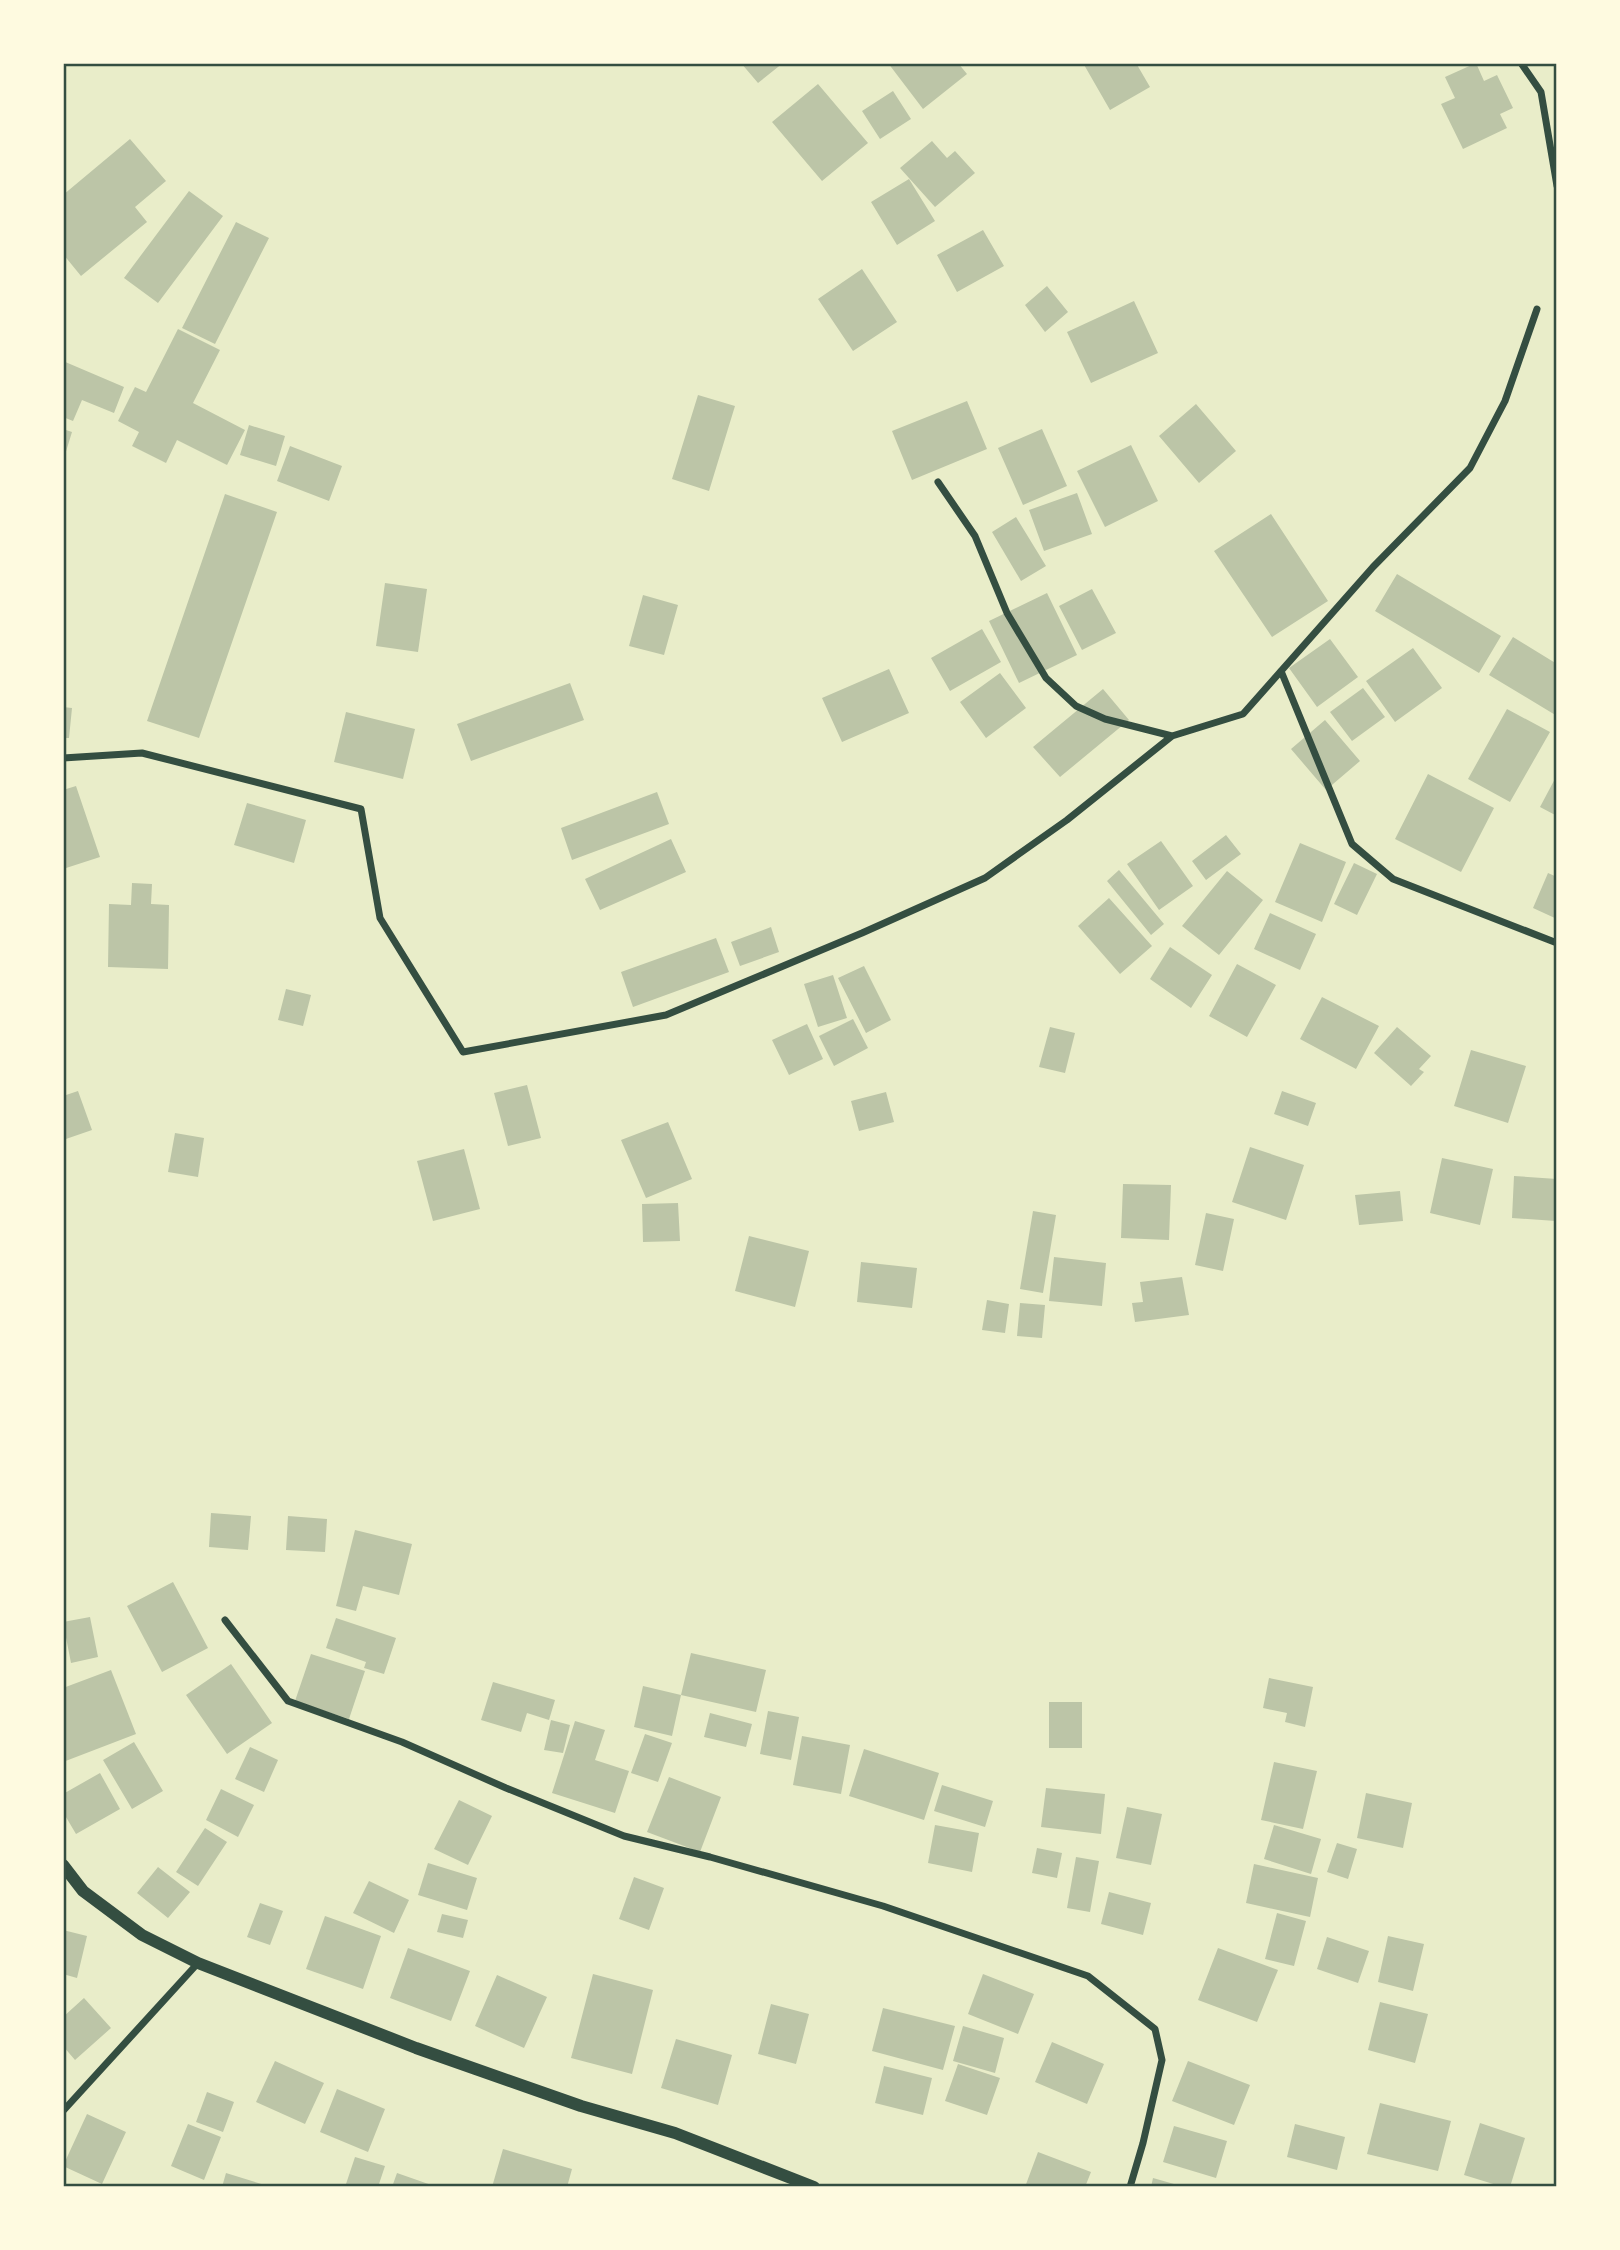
<svg xmlns="http://www.w3.org/2000/svg" width="1620" height="2250" font-family="Spectral,serif">
<rect width="100%" height="100%" fill="#e9edc9"/>
<path fill="#bcc5a7" d="M741,63H783L758,83Z
M888,63H958L967,74L923,109Z
M1083,63H1136L1150,87L1110,110Z
M1476,63L1484,81L1497,75L1513,108L1500,114L1507,128L1463,149L1441,104L1455,98L1445,77Z
M818,84L868,143L822,181L772,122Z
M893,91L911,119L880,139L862,111Z
M130,139L166,181L135,207L147,222L81,276L63,254V195Z
M932,141L947,158L955,151L975,173L935,207L900,168Z
M909,179L935,221L897,245L871,202Z
M189,191L223,216L158,303L124,278Z
M236,222L269,238L215,344L182,328Z
M983,230L1004,266L957,292L937,255Z
M862,269L897,322L853,351L818,299Z
M1047,286L1068,312L1045,332L1025,305Z
M1134,301L1158,353L1091,383L1067,332Z
M178,329L220,350L193,403L245,430L227,465L177,440L166,463L132,446L139,432L118,421L135,387L146,392Z
M63,361L124,387L114,413L82,400L73,421L63,417Z
M698,395L735,406L709,491L672,479Z
M967,401L987,449L912,480L892,431Z
M1196,404L1236,451L1199,483L1159,436Z
M249,425L285,436L276,466L240,455Z
M63,429L72,432L64,458H63Z
M1042,429L1067,486L1023,505L998,448Z
M1131,445L1158,501L1105,527L1077,471Z
M290,446L342,466L329,501L277,481Z
M1077,493L1092,534L1044,551L1029,510Z
M225,494L277,512L199,738L147,721Z
M1271,514L1328,601L1272,637L1214,551Z
M1016,517L1046,566L1021,581L992,532Z
M1397,574L1501,636L1479,673L1375,611Z
M385,583L427,589L418,652L376,646Z
M1092,589L1116,633L1082,650L1059,606Z
M1047,593L1077,655L1019,683L989,621Z
M643,595L678,605L664,655L629,646Z
M982,629L1001,662L950,691L931,658Z
M1513,637L1557,664V716L1489,675Z
M1330,639L1358,677L1317,707L1289,668Z
M1413,648L1442,688L1395,722L1366,681Z
M889,669L909,713L842,742L822,698Z
M1000,673L1026,708L986,738L960,702Z
M570,683L584,720L471,761L457,724Z
M1363,688L1385,717L1352,741L1330,712Z
M1103,689L1129,720L1060,777L1033,747Z
M63,707L72,708L69,738H63Z
M1507,709L1550,732L1510,802L1468,779Z
M346,712L415,729L403,779L334,762Z
M1325,720L1360,761L1326,790L1291,749Z
M1428,774L1494,808L1461,872L1395,839Z
M1557,775V816L1540,807Z
M76,786L100,857L63,869V790Z
M657,792L669,824L572,860L561,828Z
M247,803L306,820L294,863L234,845Z
M1226,835L1241,854L1206,880L1192,861Z
M671,839L686,872L600,910L585,879Z
M1161,841L1193,886L1159,910L1127,864Z
M1300,843L1346,862L1322,922L1275,902Z
M1354,863L1377,874L1357,915L1334,904Z
M1119,870L1164,924L1151,935L1107,881Z
M1227,871L1263,900L1219,955L1182,926Z
M1548,873L1557,877V919L1533,908Z
M132,883L152,884L151,904L169,905L168,969L108,967L109,904L131,905Z
M1109,898L1152,946L1120,974L1078,926Z
M1270,913L1316,934L1300,970L1254,949Z
M771,927L779,952L740,966L731,942Z
M716,938L729,972L633,1007L621,972Z
M1170,947L1212,975L1191,1008L1150,979Z
M1237,964L1276,985L1247,1037L1209,1016Z
M864,966L891,1020L866,1033L838,978Z
M833,975L847,1018L818,1027L804,984Z
M286,989L311,995L303,1026L278,1020Z
M1322,997L1379,1026L1356,1069L1300,1039Z
M853,1019L868,1048L834,1066L819,1036Z
M807,1024L823,1059L789,1075L772,1040Z
M1050,1027L1075,1033L1065,1073L1039,1067Z
M1397,1027L1431,1056L1419,1069L1424,1072L1411,1086L1374,1053Z
M1471,1050L1526,1066L1508,1123L1454,1106Z
M527,1085L541,1138L508,1146L494,1093Z
M78,1091L92,1130L63,1140V1096Z
M1282,1091L1316,1103L1308,1126L1274,1114Z
M886,1092L894,1122L859,1131L851,1101Z
M668,1122L692,1179L646,1198L621,1140Z
M175,1133L204,1138L198,1177L168,1172Z
M1250,1147L1304,1165L1286,1220L1232,1202Z
M464,1149L480,1209L433,1221L417,1161Z
M1442,1158L1493,1169L1480,1225L1430,1213Z
M1514,1176L1557,1179L1556,1221L1512,1218Z
M1123,1184L1171,1185L1169,1240L1121,1238Z
M1400,1191L1403,1221L1359,1225L1355,1195Z
M678,1203L680,1241L643,1242L642,1204Z
M1033,1211L1056,1215L1043,1293L1020,1289Z
M1206,1213L1234,1219L1223,1271L1195,1265Z
M749,1236L809,1251L795,1307L735,1291Z
M1054,1257L1106,1263L1102,1306L1049,1301Z
M861,1262L917,1268L912,1308L857,1302Z
M1182,1277L1189,1315L1135,1322L1132,1303L1143,1302L1140,1282Z
M987,1300L1009,1304L1005,1333L982,1330Z
M1020,1303L1045,1305L1042,1338L1017,1336Z
M211,1513L251,1516L248,1550L209,1547Z
M288,1516L327,1519L325,1552L286,1550Z
M355,1530L412,1544L399,1595L363,1586L356,1611L336,1606Z
M173,1582L208,1648L162,1672L127,1606Z
M90,1617L98,1657L71,1663L63,1622Z
M336,1618L396,1638L384,1674L364,1668L366,1662L326,1648Z
M691,1653L766,1670L756,1712L681,1695Z
M311,1654L365,1671L349,1719L295,1701Z
M231,1664L272,1723L227,1754L186,1695Z
M111,1670L136,1734L63,1762V1688Z
M1269,1678L1313,1687L1305,1727L1285,1722L1287,1713L1263,1708Z
M493,1682L555,1700L549,1720L527,1713L521,1732L481,1720Z
M643,1686L681,1695L672,1736L634,1727Z
M1049,1702H1082V1748H1049Z
M768,1711L799,1717L791,1760L760,1754Z
M710,1713L752,1724L746,1747L704,1737Z
M551,1720L570,1725L563,1753L544,1750Z
M575,1721L605,1730L595,1760L629,1771L615,1813L552,1793Z
M645,1734L672,1743L658,1782L631,1773Z
M802,1736L850,1745L841,1794L793,1785Z
M134,1742L163,1791L132,1809L103,1760Z
M250,1747L278,1760L264,1792L235,1779Z
M864,1749L939,1773L924,1820L849,1796Z
M1274,1762L1317,1771L1303,1829L1261,1820Z
M100,1773L120,1809L76,1834L63,1812V1794Z
M669,1777L721,1797L700,1852L647,1832Z
M942,1785L993,1801L985,1827L934,1811Z
M1046,1788L1105,1794L1101,1834L1041,1827Z
M221,1789L254,1805L238,1837L206,1820Z
M1366,1793L1412,1803L1403,1848L1357,1838Z
M459,1800L492,1816L468,1865L434,1849Z
M1127,1807L1162,1814L1151,1865L1116,1858Z
M935,1825L979,1833L972,1872L928,1863Z
M1274,1825L1321,1839L1311,1874L1264,1859Z
M205,1828L227,1842L198,1886L176,1872Z
M1337,1843L1357,1849L1348,1879L1327,1872Z
M1037,1848L1062,1853L1057,1878L1032,1873Z
M1076,1857L1099,1861L1090,1912L1067,1908Z
M428,1863L477,1878L467,1910L418,1895Z
M1254,1864L1318,1878L1310,1917L1246,1903Z
M158,1867L190,1892L168,1918L137,1893Z
M634,1877L664,1888L649,1930L619,1919Z
M369,1881L409,1900L394,1933L353,1913Z
M1109,1892L1151,1903L1143,1935L1101,1924Z
M260,1903L283,1911L270,1945L247,1937Z
M1277,1913L1306,1921L1294,1966L1265,1959Z
M442,1914L468,1920L463,1938L437,1932Z
M325,1916L381,1936L363,1989L306,1969Z
M63,1930L87,1936L77,1978L63,1974Z
M1388,1936L1424,1944L1413,1991L1378,1982Z
M1327,1937L1369,1951L1358,1983L1317,1969Z
M408,1948L470,1971L451,2021L390,1998Z
M1218,1948L1278,1970L1257,2022L1198,2000Z
M593,1974L653,1990L632,2074L571,2058Z
M983,1974L1034,1994L1018,2034L968,2014Z
M497,1975L547,1997L524,2048L475,2026Z
M84,1998L111,2028L75,2060L63,2046V2017Z
M1380,2002L1428,2014L1415,2063L1368,2050Z
M771,2004L809,2014L796,2064L758,2054Z
M883,2008L955,2026L943,2070L872,2051Z
M963,2026L1004,2038L995,2073L953,2061Z
M676,2039L732,2055L718,2105L661,2088Z
M1052,2042L1104,2064L1087,2104L1035,2082Z
M275,2061L324,2083L305,2124L256,2102Z
M1188,2061L1250,2085L1234,2125L1172,2101Z
M958,2064L1000,2078L987,2115L945,2101Z
M884,2066L932,2078L923,2115L875,2103Z
M337,2089L385,2109L368,2152L320,2132Z
M207,2092L234,2102L223,2132L196,2122Z
M1380,2103L1451,2121L1438,2171L1367,2154Z
M87,2114L126,2132L102,2184L63,2166Z
M1480,2123L1525,2138L1510,2187H1503L1464,2175Z
M188,2124L221,2137L204,2180L171,2166Z
M1295,2124L1345,2137L1337,2170L1287,2157Z
M1174,2126L1227,2141L1216,2178L1163,2162Z
M503,2149L572,2169L567,2187H492Z
M1038,2152L1091,2172L1085,2187H1025Z
M355,2157L385,2166L378,2187H345Z
M226,2173L268,2186V2187H222Z
M397,2173L437,2187H392Z
M1153,2178L1181,2186V2187H1151Z"/>
<g fill="none" stroke-linecap="round" stroke-linejoin="round">
<path stroke="#344e41" stroke-width="7" d="M1521,63L1541,92L1557,186
M938,482L975,536L1007,613L1046,678L1076,706L1105,719L1172,736
M1281,671L1352,844L1393,879L1557,943
M63,758L142,753L361,809L380,918L463,1052L666,1015L862,933L985,878L1067,820L1172,736L1243,714L1373,567L1470,468L1505,401L1537,309
M225,1620L288,1701L402,1742L506,1788L624,1836L710,1857L883,1906L1088,1976L1155,2029L1162,2060L1143,2143L1130,2187
M63,2111L198,1963"/>
<path stroke="#344e41" stroke-width="12" d="M63,1865L83,1891L142,1935L198,1963L416,2048L581,2106L675,2133L814,2187"/>
</g>
<rect width="1620" height="2250" fill="none" stroke="#fefae0" stroke-width="130"/>
<rect x="65" y="65" width="1490" height="2120" fill="none" stroke="#344e41" stroke-width="2.5"/>
</svg>
